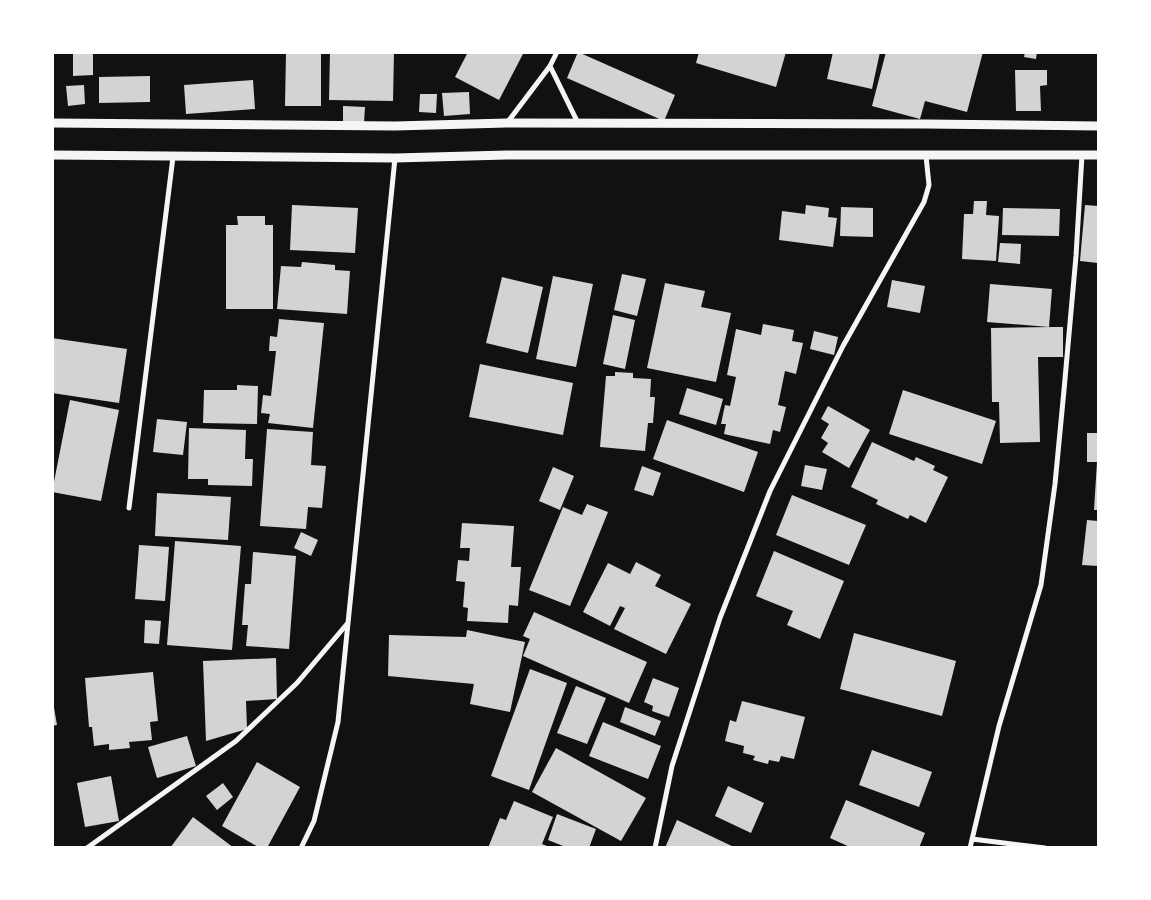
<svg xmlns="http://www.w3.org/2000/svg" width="1151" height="900" font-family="'Playfair Display',serif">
<rect width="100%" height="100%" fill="#111"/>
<path fill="#d3d3d3" d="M73,52H93V75L73,76Z
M286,52H321V106H285Z
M330,52H394L393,101L329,100Z
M468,52H524L499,100L455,77Z
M578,52L675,95L664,121L567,78Z
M699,52H786L776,87L696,63Z
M833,52H880L872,89L827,79Z
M886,52H983L967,112L925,101L920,119L872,106Z
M1025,52H1037L1036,59L1024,57Z
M1015,70H1047V85L1040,86L1041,111H1016Z
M150,76V102L99,103V77Z
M253,80L255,109L186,114L184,85Z
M84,85L85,104L68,106L66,86Z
M469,92L470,114L444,116L442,93Z
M420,94H437L436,113L419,112Z
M343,106L365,107L364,123L343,122Z
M974,201H987L986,215L999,216L996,261L962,259L964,214H973Z
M292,205L358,208L355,253L290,250Z
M806,205L829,208L828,217L837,218L833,247L779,240L782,211L805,214Z
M1085,205L1098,206V263L1080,261Z
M841,207L873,208V237L840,236Z
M1003,208L1060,209L1059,236L1002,235Z
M237,216H265V225H273V309H226V225H238Z
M1000,243L1021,244L1020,264L998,262Z
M302,262L335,265V270L350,271L347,314L277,309L281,266L301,267Z
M622,274L646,279L637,316L614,310Z
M553,276L593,284L576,367L536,359Z
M502,277L543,287L528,353L486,343Z
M892,280L925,286L920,313L887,307Z
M665,283L705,291L701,307L731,313L716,382L647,368Z
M990,284L1052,289L1049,327L987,322Z
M613,315L635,320L625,369L603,364Z
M279,319L324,323L313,428L268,423L270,414L261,413L263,395L271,396L276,351H269L270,336L277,337Z
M763,324L794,330L792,341L803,343L796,374L785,371L778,405L786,407L780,432L773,430L770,444L724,434L726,424H721L725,405L730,406L736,377L727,375L736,329L761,335Z
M1055,327H1063V357H1038L1040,442L1000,443L999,402H992L991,328Z
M814,331L838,337L834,355L810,349Z
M52,338L127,349L119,403L52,393Z
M480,364L573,383L563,435L469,417Z
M615,372L633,373V378L651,379L650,397H655L653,423H648L645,451L600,447L606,376H615Z
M237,385L258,386L257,424L203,423L204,390H237Z
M687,388L723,399L716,425L679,414Z
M903,390L996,421L982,464L889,434Z
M70,400L119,410L101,501L52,492Z
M828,406L870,430L849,468L822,452L828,443L821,438L829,424L821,419Z
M157,419L187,422L183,455L153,452Z
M667,420L758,452L744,492L653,459Z
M189,428L246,430L245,459H253L252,486L208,485V479H188Z
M267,429L313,432L311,465L326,466L322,508L308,507L306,529L260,526Z
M1087,433H1098V462H1087Z
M872,442L914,461L916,457L935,466L933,470L948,477L926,523L910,515L908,519L876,504L878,500L851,487Z
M1097,462H1098V510H1094Z
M805,465L827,469L822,490L801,486Z
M642,466L661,473L653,496L634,490Z
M553,467L574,476L560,510L539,501Z
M157,493L231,497L228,540L155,536Z
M792,495L866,525L849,565L776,535Z
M587,504L608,512L570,606L529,590L563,507L582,515Z
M1087,520L1098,521V566L1082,565Z
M462,523L514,526L511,567H521L518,606L509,605L508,623L467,621L468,608L463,607L465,582L456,581L458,560L469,561L470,548H460Z
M301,532L318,540L311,556L294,548Z
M175,541L241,546L232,650L167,645Z
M139,545L169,547L165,601L135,599Z
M774,551L844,581L820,639L787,625L793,611L756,596Z
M253,552L296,556L289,649L246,646L248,625H242L245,584H251Z
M636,562L661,575L655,586L691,604L666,654L614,629L625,608L620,606L610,626L583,612L608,563L630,574Z
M534,612L647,662L629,703L523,656L530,639L523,636Z
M145,620L161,621L159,644L144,643Z
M467,630L525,642L510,712L470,704L474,684L388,676L389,635L466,637Z
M854,633L956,661L942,716L840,689Z
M276,658L277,699L246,701L247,729L206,741L203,661Z
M530,669L567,683L529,790L491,776Z
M153,672L158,721L150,722L152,740L129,742L130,748L109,750V744L94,746L92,727H89L85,678Z
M653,678L679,688L669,717L652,711L653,706L644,702Z
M576,686L606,698L587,744L557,733Z
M52,696L57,725L52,726Z
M742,701L805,717L794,759L781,756L779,762L769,760L768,764L753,760L755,756L743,753L744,746L725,741L730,720L736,722Z
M625,707L661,721L655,736L620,722Z
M603,722L661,746L648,779L589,756Z
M187,736L196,766L157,778L148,747Z
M556,748L646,798L621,841L532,792Z
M872,750L932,772L919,807L859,785Z
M257,762L300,787L267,848H260L222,826Z
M111,776L119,821L85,827L77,783Z
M223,783L233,797L217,810L206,796Z
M728,786L764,803L751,833L715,816Z
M846,800L925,833L919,848H852L830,838Z
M514,801L553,817L542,844L552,848H488L500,818L506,820Z
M557,814L596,829L589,848H568L548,840Z
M193,817L234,848H170Z
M677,820L736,848H665Z"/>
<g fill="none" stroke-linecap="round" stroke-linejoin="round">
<path stroke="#f5f5f5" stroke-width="5" d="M550,66L578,123
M507,123L550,66L557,52
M129,508L173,157
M972,839L1045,848
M87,848L236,741L297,683L347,624
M301,848L314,821L338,722L395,158
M655,848L672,766L720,618L770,491L843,346L924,202L929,185L926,156
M970,848L999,726L1041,585L1055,484L1064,390L1076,256L1082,155"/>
<path stroke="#f5f5f5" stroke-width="9" d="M52,123L395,126L507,123L927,124L1098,126
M52,155L395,158L507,155H1098"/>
</g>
<rect width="1151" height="900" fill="none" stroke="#ffffff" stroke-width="108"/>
</svg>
